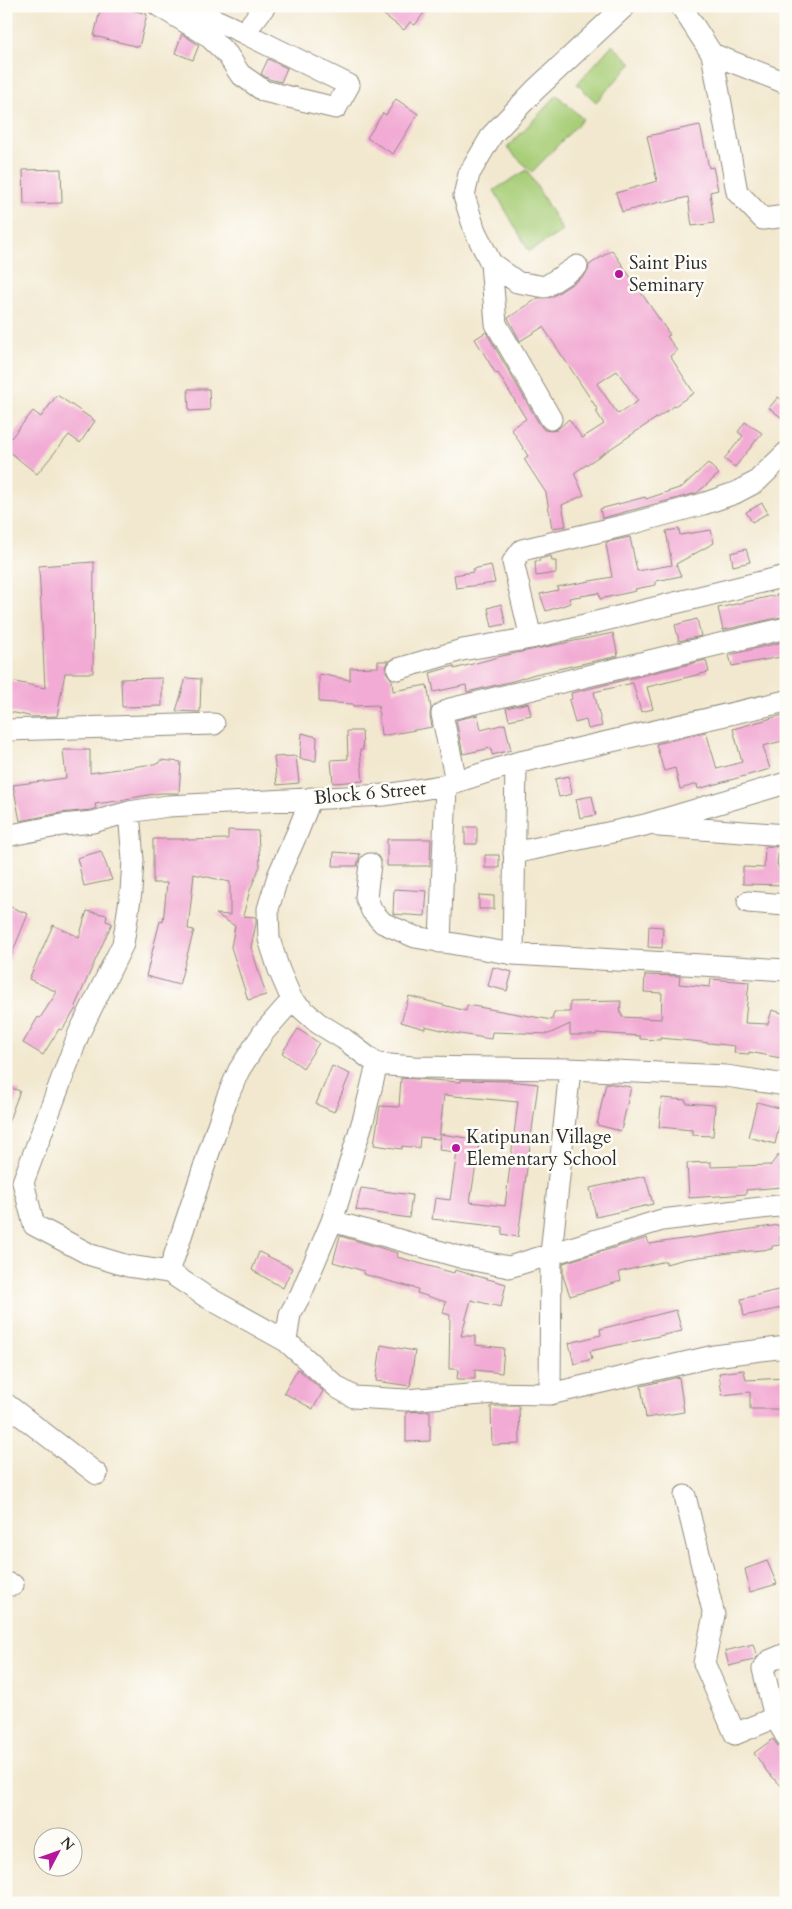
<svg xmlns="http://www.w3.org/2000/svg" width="792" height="1909" font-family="Cardo,serif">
<rect width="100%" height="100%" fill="#fdfcf7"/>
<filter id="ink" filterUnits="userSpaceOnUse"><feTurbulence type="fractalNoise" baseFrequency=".02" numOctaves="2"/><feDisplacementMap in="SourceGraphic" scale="10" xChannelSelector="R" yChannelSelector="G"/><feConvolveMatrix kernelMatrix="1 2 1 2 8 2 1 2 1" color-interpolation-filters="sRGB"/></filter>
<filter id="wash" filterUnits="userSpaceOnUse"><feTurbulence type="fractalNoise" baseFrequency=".0096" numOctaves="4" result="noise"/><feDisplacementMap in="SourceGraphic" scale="20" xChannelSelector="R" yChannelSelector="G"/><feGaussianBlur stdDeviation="1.12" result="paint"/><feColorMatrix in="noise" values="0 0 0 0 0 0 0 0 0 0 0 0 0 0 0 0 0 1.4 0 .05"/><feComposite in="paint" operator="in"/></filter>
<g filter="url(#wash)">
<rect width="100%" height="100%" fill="#f2e8cf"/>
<path fill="#a8ce78" stroke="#6a7c52" d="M612,45L632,63L596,102L577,84Z
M557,95L583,119L532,172L507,148Z
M527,170L563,231L529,251L494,190Z"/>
<g id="blocks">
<path fill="#f2abd4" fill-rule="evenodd" d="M101,6H117L147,14L139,47L94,36Z
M372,6H429L415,25L410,22L404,30Z
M182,34L199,45L193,60L175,53Z
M268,59L287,68L281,82L269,79L261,74Z
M396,99L418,114L393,154L367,138L383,113L386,115Z
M700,125L709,168L713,167L718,190L710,192L714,223L692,226L688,197L664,203V201L622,212L616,193L657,181L647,136Z
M61,169L62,203L24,204L23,170Z
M612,250L670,335L667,336L677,351L670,356L694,393L574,473L584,495L562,505L566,526L552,528L546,493L524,459L528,456L511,428L526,419L498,373L496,374L475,339L486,332L540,425L544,430L551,431L557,430L569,419L582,438L604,424L596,411L598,410L543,327L520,341L508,318L538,298L552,297L584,276L588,271L589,265ZM617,371L638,401L618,414L597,384Z
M188,389H209L210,410L189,411Z
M57,395L95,421L80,443L69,435L37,474L6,449V444L33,411L41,417Z
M778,397L786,403V421L769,408Z
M745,422L762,433L735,467L724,459L743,436L738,432Z
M708,463L719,474L697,493L602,518L600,509L645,497L646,499L682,487Z
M762,503L768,513L752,522L746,512Z
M679,529L680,535L711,530L714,543L676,564L681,576L656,581V585L635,589L636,591L613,596L600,599L599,593L569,598L571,603L546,611L540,594L558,590L557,587L612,577L606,544L607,542L630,537L637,571L672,565L666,531Z
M746,549L750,562L733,566L731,553Z
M551,556L552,561H556V573L536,576L535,561H540L539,559Z
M94,562L93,673H65L57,716L33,717L6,711V680L45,688L39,566Z
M491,565L495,583L456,588L454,575L473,572V569Z
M786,593V616L723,630L718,608Z
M501,604L506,624L492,627L488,608Z
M697,619L701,636L679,641L675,625Z
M613,633L618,656L535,674L513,681L467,692L466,685L434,692L430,673L454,666V669L502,656Z
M786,641V656L732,666L729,655Z
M706,660L709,672L647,687L653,709L641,712L633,683L594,692L602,726L588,729L586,720L575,723L569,700L572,699L571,693Z
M378,661H389L386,666V672L392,680L393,691L427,685L431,708L430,716L432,727L381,736L378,705L353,706V704L319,702V674L350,680V668L378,667Z
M162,678V706L122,707L121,679Z
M186,678L201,679L200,712L176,711Z
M528,703L531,715L509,720L506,708Z
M786,714V740L763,746L770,769L698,789L697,784L680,789L675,768L664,771L656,744L706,732L717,769L742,762L733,729Z
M478,715L481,730L505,724L511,750L492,755L491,748L463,754L456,720Z
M347,731H362L363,750H360L363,781L333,783L331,760L348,759Z
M302,733L317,737L316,761L300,759Z
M63,750H90V773L160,763V760L181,762L179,793H161L125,799V800L95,804L96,808L91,810L60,813L20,821L13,785L66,778Z
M296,756L299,783L277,785L274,757Z
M569,776L572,794L559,797L555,779Z
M592,796L596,815L580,818L576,799Z
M465,827H477V844H465Z
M228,830L258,831L260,866L250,890L243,916L256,917V924L251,947L266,995L248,1000L231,947L235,926L216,914L230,915V882L194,874L188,929L194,930L179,985L146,976L160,921L163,922L167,883H153V839H188V840L228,839Z
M387,839H431L430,866H387Z
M765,846L779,847L777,865H779V870H786V885L743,884V867L764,868Z
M101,851L112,880L84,886L77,858Z
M334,852L360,854L357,866H333Z
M485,855H499V868H485Z
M394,889L427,891L425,916L393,914Z
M479,895L494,896V909H479Z
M6,905L28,914L7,966H6Z
M87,911L107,915L106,921L112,923L75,1006L77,1007L62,1030L59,1029L43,1055L23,1043L38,1017L40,1018L57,992L29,979L53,925L79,937Z
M649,926L663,927L662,948L648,947Z
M493,967L512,972L507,991L488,986Z
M645,975L680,976L679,984L710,987L711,979L749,982L745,1023L768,1024L772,1010L786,1014V1059L749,1052V1054L734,1053L735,1046L692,1041L660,1038V1040L640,1039V1036L596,1033V1035H570V1024L549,1034L492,1032L491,1039L454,1033L425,1026V1029L401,1022L409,996L466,1011L467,1005L552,1020L554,1012H570V1002L621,1001L620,1014H622V1017L661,1019L662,993L644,992Z
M298,1029L319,1043L303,1068L282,1053Z
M332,1066L350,1074L334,1112L316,1104Z
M401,1078L461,1082V1080L509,1081L538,1084L518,1237L502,1234V1227L432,1219L435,1198L450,1200L457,1152L439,1150L441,1134L480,1140L470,1202L505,1206L518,1102L444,1095L439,1139L420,1137L419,1148L402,1146V1149L374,1145L380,1106L399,1107Z
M606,1083L631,1087L621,1131L597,1125Z
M6,1086L20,1091L7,1125L6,1124Z
M662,1098L686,1100V1103L715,1105L713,1136L692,1135V1130L659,1127Z
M757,1102L783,1109L775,1144L748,1137Z
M779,1154L782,1187L746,1190V1194L689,1198L687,1163L711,1162V1167L770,1165V1166Z
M645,1176L653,1204L596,1217L590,1188Z
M361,1188L412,1195L409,1218L356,1210Z
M779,1225L780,1245L772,1246V1249L730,1253L685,1259L666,1264V1261L619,1272L621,1281L570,1296L563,1276V1263L647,1238L649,1244Z
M340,1236L398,1253L397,1257L454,1273L455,1270L506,1284L501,1307L471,1300L461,1336H475V1345L504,1348L502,1373L475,1370V1379H457L458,1369H449L450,1315L443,1313L446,1302L417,1293L418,1289L363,1274L364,1271L333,1262Z
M259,1252L292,1268L283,1288L252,1270Z
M786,1288V1307L744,1316L741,1299Z
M676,1310L682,1331L590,1351L592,1359L574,1364L569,1343L601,1335L600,1329Z
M381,1345L415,1351L410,1386L376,1381Z
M298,1369L323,1391L313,1409L284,1393Z
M744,1370L746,1380L786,1378V1409H750V1392L722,1395L719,1373Z
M679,1377L684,1412L646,1418L641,1386Z
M491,1406H519L520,1444L492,1445Z
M430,1411V1441L406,1442V1412Z
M767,1561L777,1584L750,1592L745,1569Z
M753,1644L757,1657L754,1660L729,1666L725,1651Z
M773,1739L786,1758V1790L768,1773L754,1753Z"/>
</g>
</g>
<g filter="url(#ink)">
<use href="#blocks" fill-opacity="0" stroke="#8e8a7d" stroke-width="1"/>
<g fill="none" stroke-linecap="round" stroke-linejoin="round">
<defs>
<path id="minor" d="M159,6L207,35L227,54L240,74L264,91L336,108L349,85L244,33L185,6
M681,6L712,54L737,192L763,219L786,216
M244,33L265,6
M712,54L786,83
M491,263L496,324L551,419
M577,266L545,287L517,282L491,263L475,231L464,196L469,174L492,135L535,90L625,6
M786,453L756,482L735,493L703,504L626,525L522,550L513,562L531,638L786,576
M398,669L462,650L531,638
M6,730L214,724
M456,781L442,714L450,709L786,628
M311,798L298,831L278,876L268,909L269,939L279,970L292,1000L318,1023L344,1039L377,1064L414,1067L570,1069L726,1076L786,1085
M129,812L133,860L131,892L123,944L79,1033L23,1182L34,1225L91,1255L128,1266L169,1272L205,1296L286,1341L338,1388L354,1397L406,1400L495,1393L550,1394L714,1356L786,1347
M659,826L786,835
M6,836L62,825L93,822L129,812L168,806L385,795L446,785L516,763L786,701
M514,853L645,825L786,783
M370,864L366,897L372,911L383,923L415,937L513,954L786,970
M748,902L786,905
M440,942L446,785
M513,954L516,763
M332,1221L463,1258L509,1267L662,1220L786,1205
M169,1272L227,1098L239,1070L263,1033L292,1000
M286,1341L290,1314L301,1294L332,1221L364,1117L377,1064
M550,1394L551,1254L570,1069
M6,1404L97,1474
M685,1496L714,1615L704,1663L735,1734L786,1713
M6,1583L13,1585
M786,1654L769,1661L763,1669L775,1717L786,1736"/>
</defs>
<use href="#minor" stroke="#8e8a7d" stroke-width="23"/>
<use href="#minor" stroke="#fff" stroke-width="21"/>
</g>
</g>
<g fill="#b5179e" stroke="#fdfcf7" stroke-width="2">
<circle cx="619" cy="274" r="5"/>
<circle cx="456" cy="1148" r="5"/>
</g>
<g text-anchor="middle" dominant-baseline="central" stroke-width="5" stroke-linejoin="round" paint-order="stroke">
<g font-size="19" fill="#2b2b2b" stroke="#fdfcf7" text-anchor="start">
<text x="629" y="263">Saint Pius<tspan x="629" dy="22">Seminary</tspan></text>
<text x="466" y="1137">Katipunan Village<tspan x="466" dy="22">Elementary School</tspan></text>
</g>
<g font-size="19" fill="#2b2b2b" stroke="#fdfcf7">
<text transform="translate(370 793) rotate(-5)">Block 6 Street</text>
</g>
</g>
<rect width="792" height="1909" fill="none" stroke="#fdfcf7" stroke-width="25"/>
<g transform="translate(58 1852) rotate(49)"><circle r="24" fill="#fdfcf7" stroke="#a9a8a5"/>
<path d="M0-4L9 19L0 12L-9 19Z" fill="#b5179e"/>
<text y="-8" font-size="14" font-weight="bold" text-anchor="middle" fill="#2b2b2b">N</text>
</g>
</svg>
